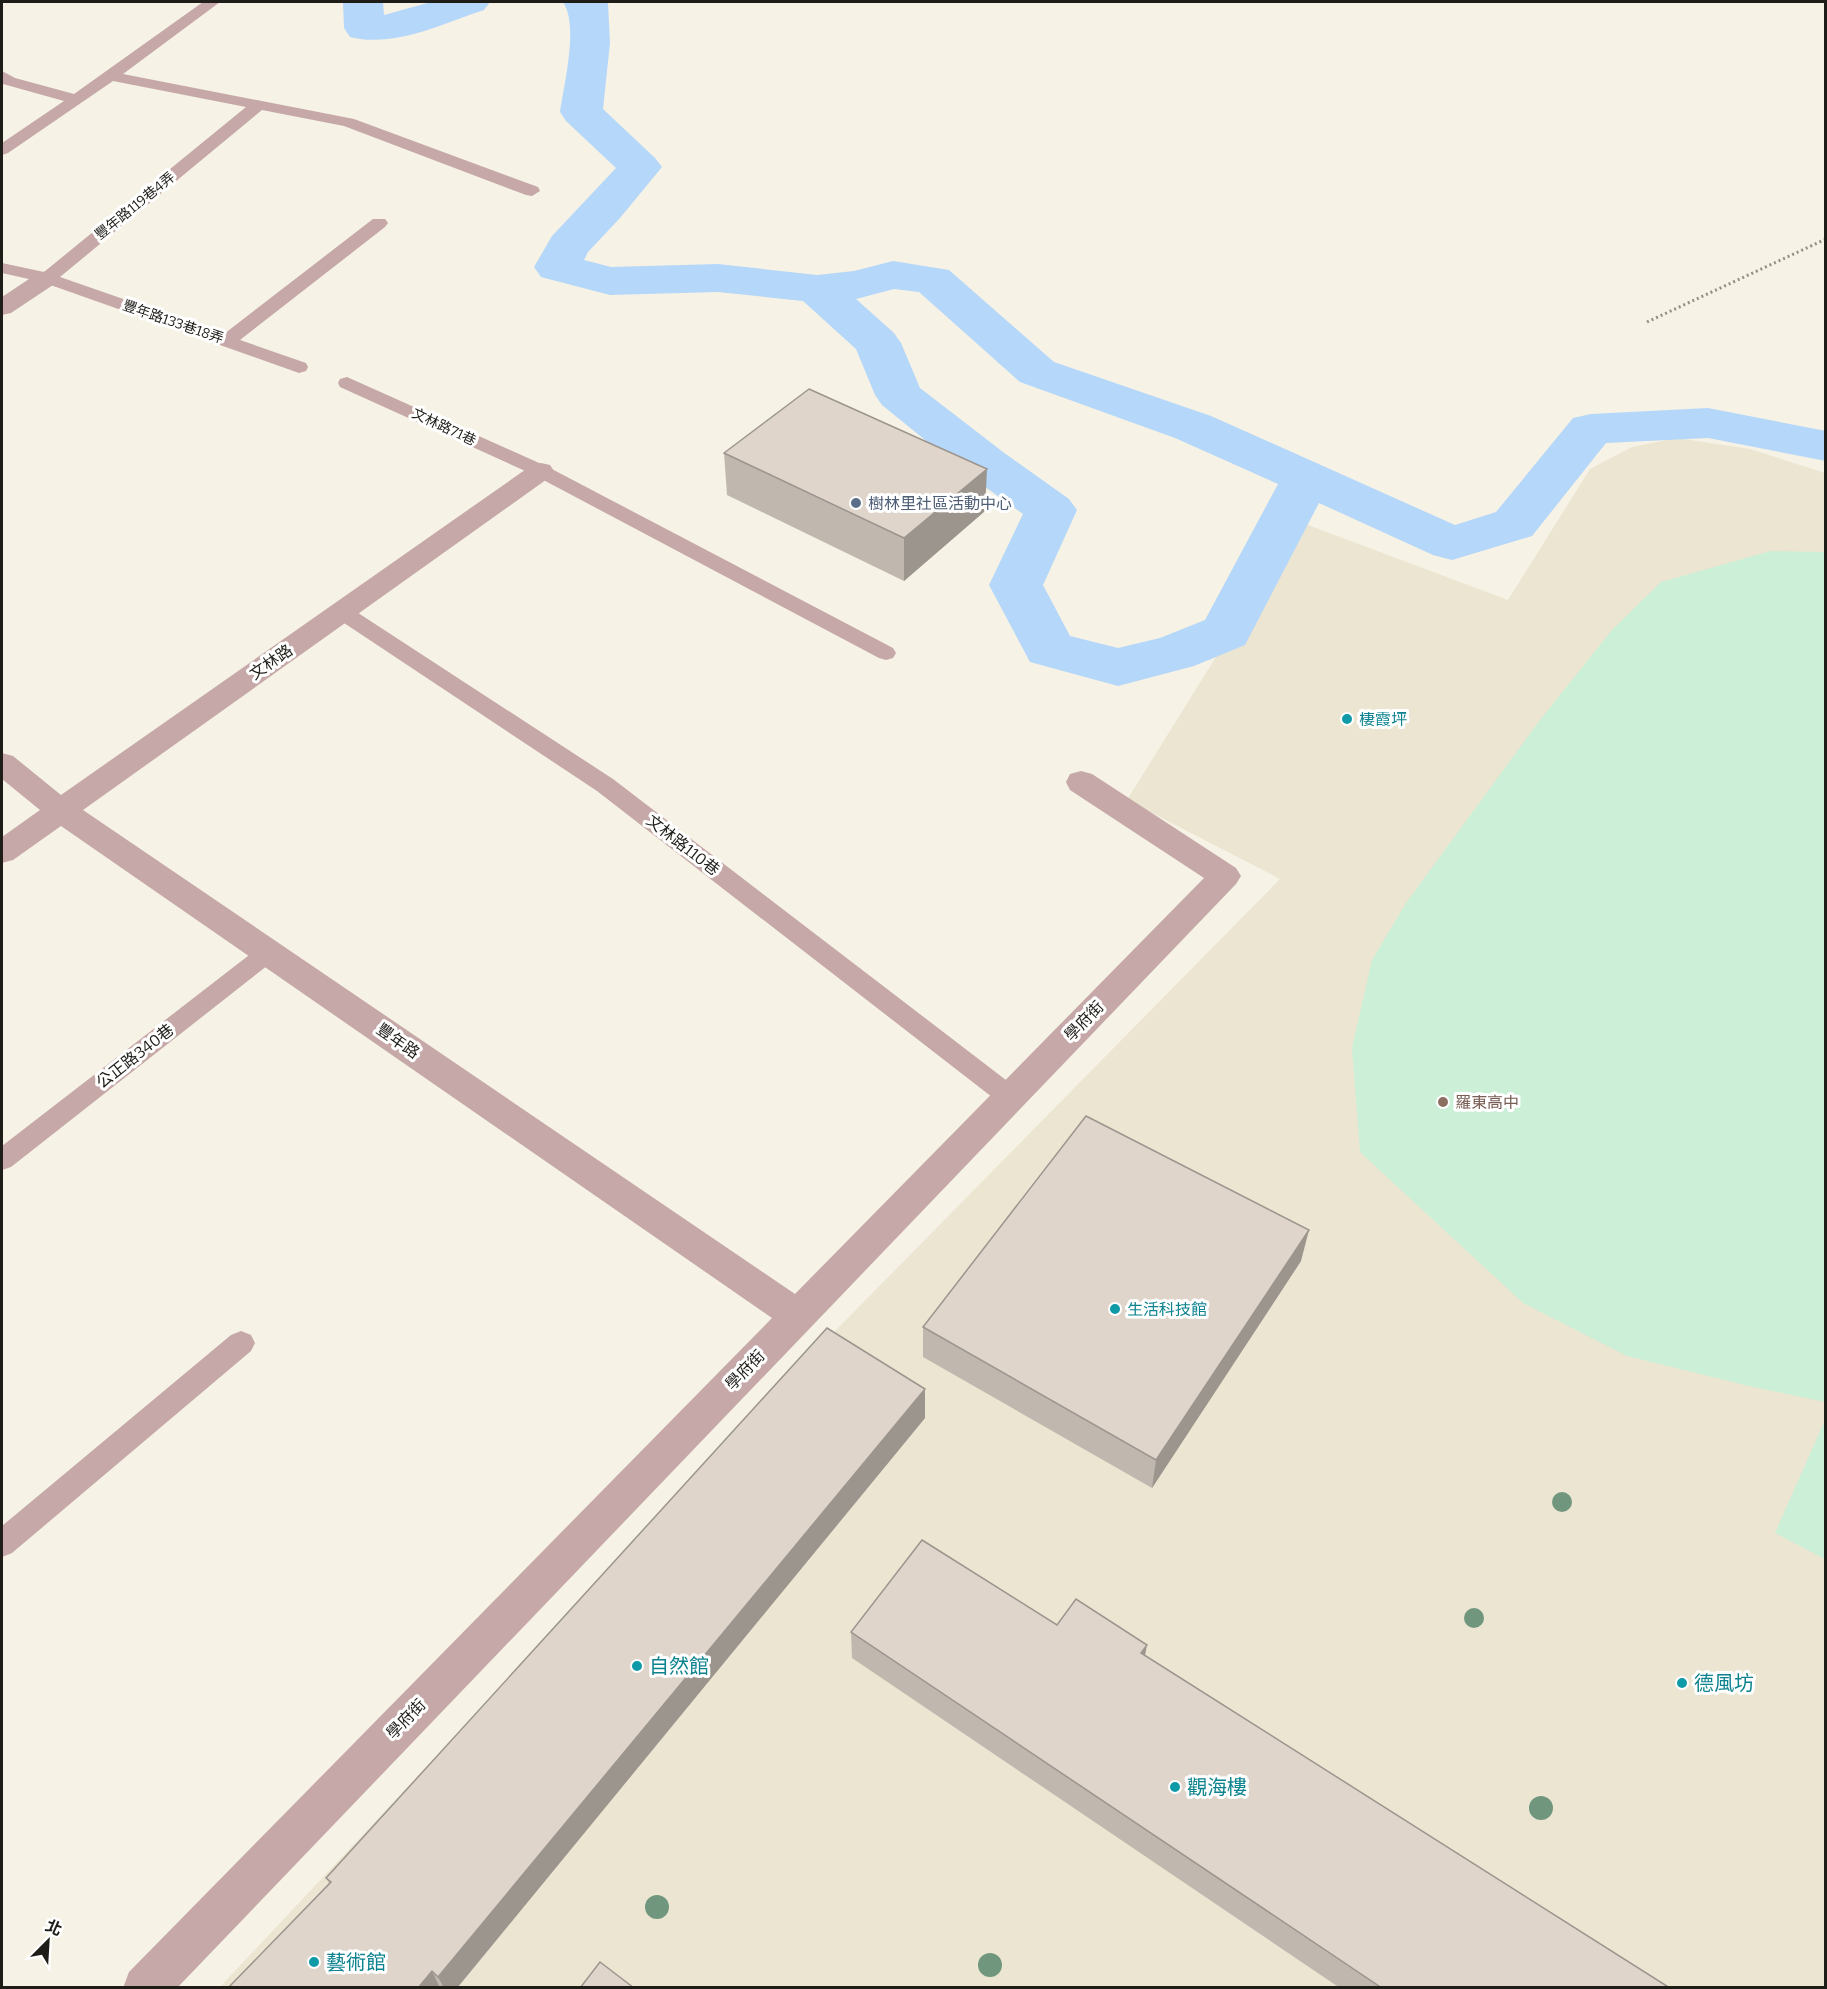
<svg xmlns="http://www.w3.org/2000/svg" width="1827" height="1989" font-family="Bitter,'Noto Sans TC',serif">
<rect width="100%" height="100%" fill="#f6f2e5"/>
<path fill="#ebe5d1" d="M1677,438L1750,449L1825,473V1987L219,1988L841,1325L1280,879L1127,800L1300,522L1508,600L1590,469L1632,447Z"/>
<path fill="#cbefd7" d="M1771,551L1825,552V1402L1749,1386L1627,1356L1523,1303L1360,1152L1352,1048L1372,960L1406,903L1540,720L1612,630L1661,582Z
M1825,1420L1826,1559H1825L1775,1533Z"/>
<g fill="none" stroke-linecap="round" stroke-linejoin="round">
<path fill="#b5d7f9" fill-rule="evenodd" d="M343,2H383L384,15L431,2H490L484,10C441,24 395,48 350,37L344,28Z
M563,2L608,3L610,43L603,109L655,158L662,167L620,218L588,252L584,260L611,267L718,264L817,275L854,271L893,261L949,270L1054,362L1211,416L1455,525L1496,512L1573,418L1591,414L1708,408L1826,431V461L1708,438L1606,443L1532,536L1452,560L1433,555L1319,503L1245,645L1194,666L1118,686L1030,662L989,585L1023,514L967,474L882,405L875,395L856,349L803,301L718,292L610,295L541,277L534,267L552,236L616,168L566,121L560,112C564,84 579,25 563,2ZM894,289L919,292L1020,382L1175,438L1278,484L1205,620L1160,638L1118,648L1070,636L1043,585L1077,510L1069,499L1003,452L920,388L901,343L894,333L856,299Z"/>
<path stroke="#928f86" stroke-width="3" stroke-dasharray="2 3" stroke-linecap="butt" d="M1647,322L1826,239"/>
<path fill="#c5a8a7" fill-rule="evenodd" d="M203,2H220L123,74L354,119L538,187L540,191L532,196L526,195L344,126L262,110L60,277L224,334L373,219H385L388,223L385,227L240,340L306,363L308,367L306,371L299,373L42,282L2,273V263L44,272L246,107L113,81L8,153L2,155V143L64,101L3,84L2,71L15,78L74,94Z
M347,377L548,467L893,648L896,653L893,658L886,660L879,658L534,475L340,387L338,383L340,379Z
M342,605L349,607L613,779L1019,1090L1022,1097L1019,1104L1010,1107L1001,1104L597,791L335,617L332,612L335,607Z
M269,943L277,946L281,952L277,958L11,1167L2,1170V1146L261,946Z
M241,1331L251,1335L255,1343L251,1351L12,1553L2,1557V1526L231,1335Z"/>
<path fill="#c5a8a7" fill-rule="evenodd" d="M47,271L56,273L59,278L56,283L11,313L2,315V297L38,273Z
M541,463L550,465L554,471L550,477L83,810L795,1294L1204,878L1070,790L1066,782L1070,774L1081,771L1092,774L1236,868L1241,876L1236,884L177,1988H123L129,1972L772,1318L61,826L13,860L2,863V837L40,810L2,779V753L13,756L61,795L532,465Z"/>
</g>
<g fill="#71967e">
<circle cx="1562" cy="1502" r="10"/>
<circle cx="1474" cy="1618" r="10"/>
<circle cx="1541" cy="1808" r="12"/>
<circle cx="657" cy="1907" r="12"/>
<circle cx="990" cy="1965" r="12"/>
</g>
<path fill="#c0b7af" d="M724,453L985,511L904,581L727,495Z
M1301,1261L1152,1488L923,1357V1327Z
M925,1418L457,1988H228L329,1883L326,1878Z
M1057,1625L1145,1656L1670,1988H1340L852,1658L851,1632Z"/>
<path fill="#9c958e" d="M987,469L985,511L904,581V538Z
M1309,1230L1301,1261L1152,1488L1156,1460Z
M925,1389V1418L457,1988H444L438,1977Z
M1147,1645L1142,1671L1141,1653Z
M432,1971L440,1988H418Z"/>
<path fill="#dfd5cb" stroke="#9c958e" stroke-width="1.5" d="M809,389L987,469L904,538L724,453Z
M1086,1116L1309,1230L1156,1460L923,1327Z
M827,1328L925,1389L438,1977L432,1971L418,1988H228L331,1882L326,1878Z
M922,1540L1057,1625L1076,1599L1147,1645L1141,1653L1670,1988H1382L851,1632Z
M600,1962L634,1988H580Z"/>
<circle fill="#5c6f8a" stroke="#fff" stroke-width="2" cx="856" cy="503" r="6"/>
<g fill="#0f9aa8" stroke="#fff" stroke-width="2">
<circle cx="1347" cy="719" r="6"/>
<circle cx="1115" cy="1309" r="6"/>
<circle cx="637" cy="1666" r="6"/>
<circle cx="1682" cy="1683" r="6"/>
<circle cx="1175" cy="1787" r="6"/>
<circle cx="314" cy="1962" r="6"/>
</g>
<circle fill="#8d6e63" stroke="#fff" stroke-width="2" cx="1443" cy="1102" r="6"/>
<g text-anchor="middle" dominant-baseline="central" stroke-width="6" stroke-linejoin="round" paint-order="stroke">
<g font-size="14" fill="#1e1d18" stroke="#fff">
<text transform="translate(135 206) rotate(-39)">豐年路119巷4弄</text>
<text transform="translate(173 322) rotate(19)">豐年路133巷18弄</text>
<text transform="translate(444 427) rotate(25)">文林路71巷</text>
</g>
<g font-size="16" fill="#4e5e75" stroke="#fff" text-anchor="start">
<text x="868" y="503">樹林里社區活動中心</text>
</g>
<g font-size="16" fill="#1e1d18" stroke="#fff">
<text transform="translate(271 662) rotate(-35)">文林路</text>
<text transform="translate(683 845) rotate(38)">文林路110巷</text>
<text transform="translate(1084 1021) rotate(-46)">學府街</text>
<text transform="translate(398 1041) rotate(35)">豐年路</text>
<text transform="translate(135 1056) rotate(-38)">公正路340巷</text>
<text transform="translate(745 1370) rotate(-46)">學府街</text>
<text transform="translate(406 1719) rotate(-46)">學府街</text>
</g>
<g font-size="16" fill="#0d838f" stroke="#fff" text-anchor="start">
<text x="1359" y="719">棲霞坪</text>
<text x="1127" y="1309">生活科技館</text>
</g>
<g font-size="16" fill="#785e54" stroke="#fff" text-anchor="start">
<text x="1455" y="1102">羅東高中</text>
</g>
<g font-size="20" fill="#0d838f" stroke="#fff" text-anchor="start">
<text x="649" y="1666">自然館</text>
<text x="1694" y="1683">德風坊</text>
<text x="1187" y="1787">觀海樓</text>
<text x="326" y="1962">藝術館</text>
</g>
</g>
<rect width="1827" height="1989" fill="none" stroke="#1e1d18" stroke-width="6"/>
<g transform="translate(48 1941) rotate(24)" stroke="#ffffff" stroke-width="4.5" paint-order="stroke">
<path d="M0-4.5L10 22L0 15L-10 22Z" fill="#1e1d18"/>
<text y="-9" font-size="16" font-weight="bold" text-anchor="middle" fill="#1e1d18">北</text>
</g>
</svg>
